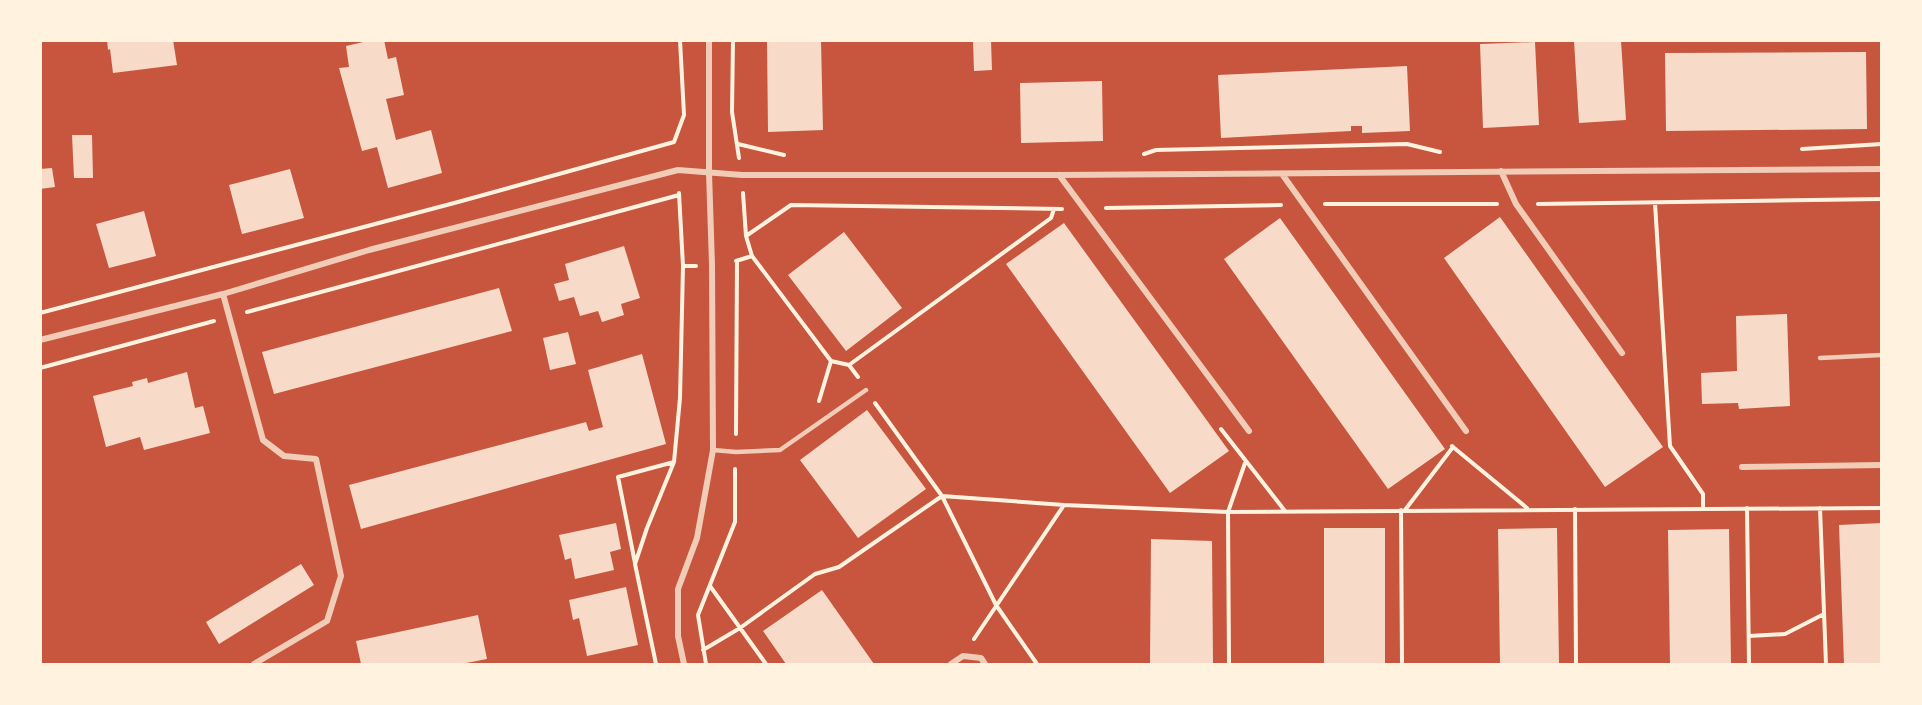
<svg xmlns="http://www.w3.org/2000/svg" width="1922" height="705" font-family="Helvetica,sans-serif">
<rect width="100%" height="100%" fill="#c8553d"/>
<path fill="#f7dbc8" d="M107,40H173L177,65L113,73L110,49L108,50Z
M372,40H384L388,59L396,57L404,95L386,99L396,140L431,130L442,173L388,188L377,147L362,151L339,68L349,67L346,46Z
M767,40H821L823,130L768,132Z
M973,40H991L992,70L974,71Z
M1621,40L1626,120L1579,123L1574,41Z
M1535,42L1539,125L1483,128L1480,44Z
M1866,52L1867,129L1666,131L1665,53Z
M1407,66L1410,131L1362,133V126H1351V131L1221,138L1218,75Z
M1102,81L1103,141L1021,143L1020,83Z
M72,135H92L93,178H74Z
M52,168L55,187L40,189V169Z
M290,169L304,218L242,234L229,185Z
M144,211L156,256L109,268L96,224Z
M1500,217L1663,447L1605,487L1444,258Z
M1280,218L1445,449L1388,489L1224,259Z
M1064,223L1229,451L1170,493L1006,264Z
M844,232L902,308L846,351L788,275Z
M624,246L640,298L621,304L624,315L602,322L598,311L580,316L574,297L559,301L554,284L569,280L565,264Z
M499,288L512,331L274,394L262,352Z
M1787,314L1790,406L1739,409L1738,403L1702,404L1701,373L1737,371L1736,316Z
M568,332L576,364L550,370L543,338Z
M642,354L666,444L361,529L349,485L586,422L589,431L603,427L588,370Z
M187,372L195,408L203,406L210,433L144,450L140,437L106,447L93,396L133,386L132,382L147,378L148,383Z
M867,410L926,489L858,538L800,460Z
M616,523L621,549L610,552L614,570L575,579L571,558L565,560L559,535Z
M1882,523V664H1844L1839,525Z
M1324,528H1385V664H1324Z
M1557,528L1559,664H1500L1498,529Z
M1729,529L1731,664H1670L1668,530Z
M1151,539L1212,541L1213,664H1150Z
M301,564L314,585L219,644L206,622Z
M626,587L638,645L587,656L579,618L573,620L569,600Z
M822,590L874,664H786L763,631Z
M478,615L487,659L461,664H361L356,641Z"/>
<g fill="none" stroke-linecap="round" stroke-linejoin="round">
<path stroke="#fff3e0" stroke-width="4" d="M733,40L732,112L739,158
M738,144L784,155
M1802,149L1882,144
M1144,154L1156,150L1407,144L1440,152
M679,193L683,266H696
M743,193L746,236L752,256L831,361L849,365L858,377
M1655,203L1670,446L1703,494V508
M1325,204H1497
M1538,204L1882,199
M1106,208L1281,205
M746,236L791,205L1062,209
M736,261L752,256
M247,312L679,195
M40,313L458,202L674,142L684,115L680,40
M849,365L1051,218L1054,209
M40,368L214,321
M819,401L831,361
M875,403L942,496L996,605L1037,664
M1221,429L1285,511
M736,434L737,261
M1453,447L1527,508
M1747,508L1749,664
M1820,508L1826,664
M1575,509L1576,664
M1401,510L1402,664
M1405,510L1453,447L1452,446
M635,563L618,477L674,462
M710,586L766,664
M1749,636L1785,634L1824,614
M974,639L1064,505
M703,650L740,628L815,574L839,567L942,496L1064,505L1228,512L1882,508
M656,664L635,564L647,528L674,462L680,398L683,266
M706,664L698,615L735,522V469
M1229,664L1228,512L1245,463"/>
<path stroke="#f1ccb7" stroke-width="4.5" d="M1820,358L1882,355
M713,450L736,452L780,450L866,390"/>
<path stroke="#f1ccb7" stroke-width="6" d="M1501,171L1516,204L1622,353
M1282,174L1466,431
M1059,175L1249,431
M223,294L263,440L284,456L316,459L341,576L327,621L254,664
M40,340L223,294L369,250L678,170L742,175H1059L1882,169
M1742,467L1882,465
M684,664L678,636V589L697,538L713,450L712,265L709,172V40
M951,664L963,656L981,658L985,664"/>
</g>
<rect width="1922" height="705" fill="none" stroke="#fff3e0" stroke-width="84"/>
</svg>
